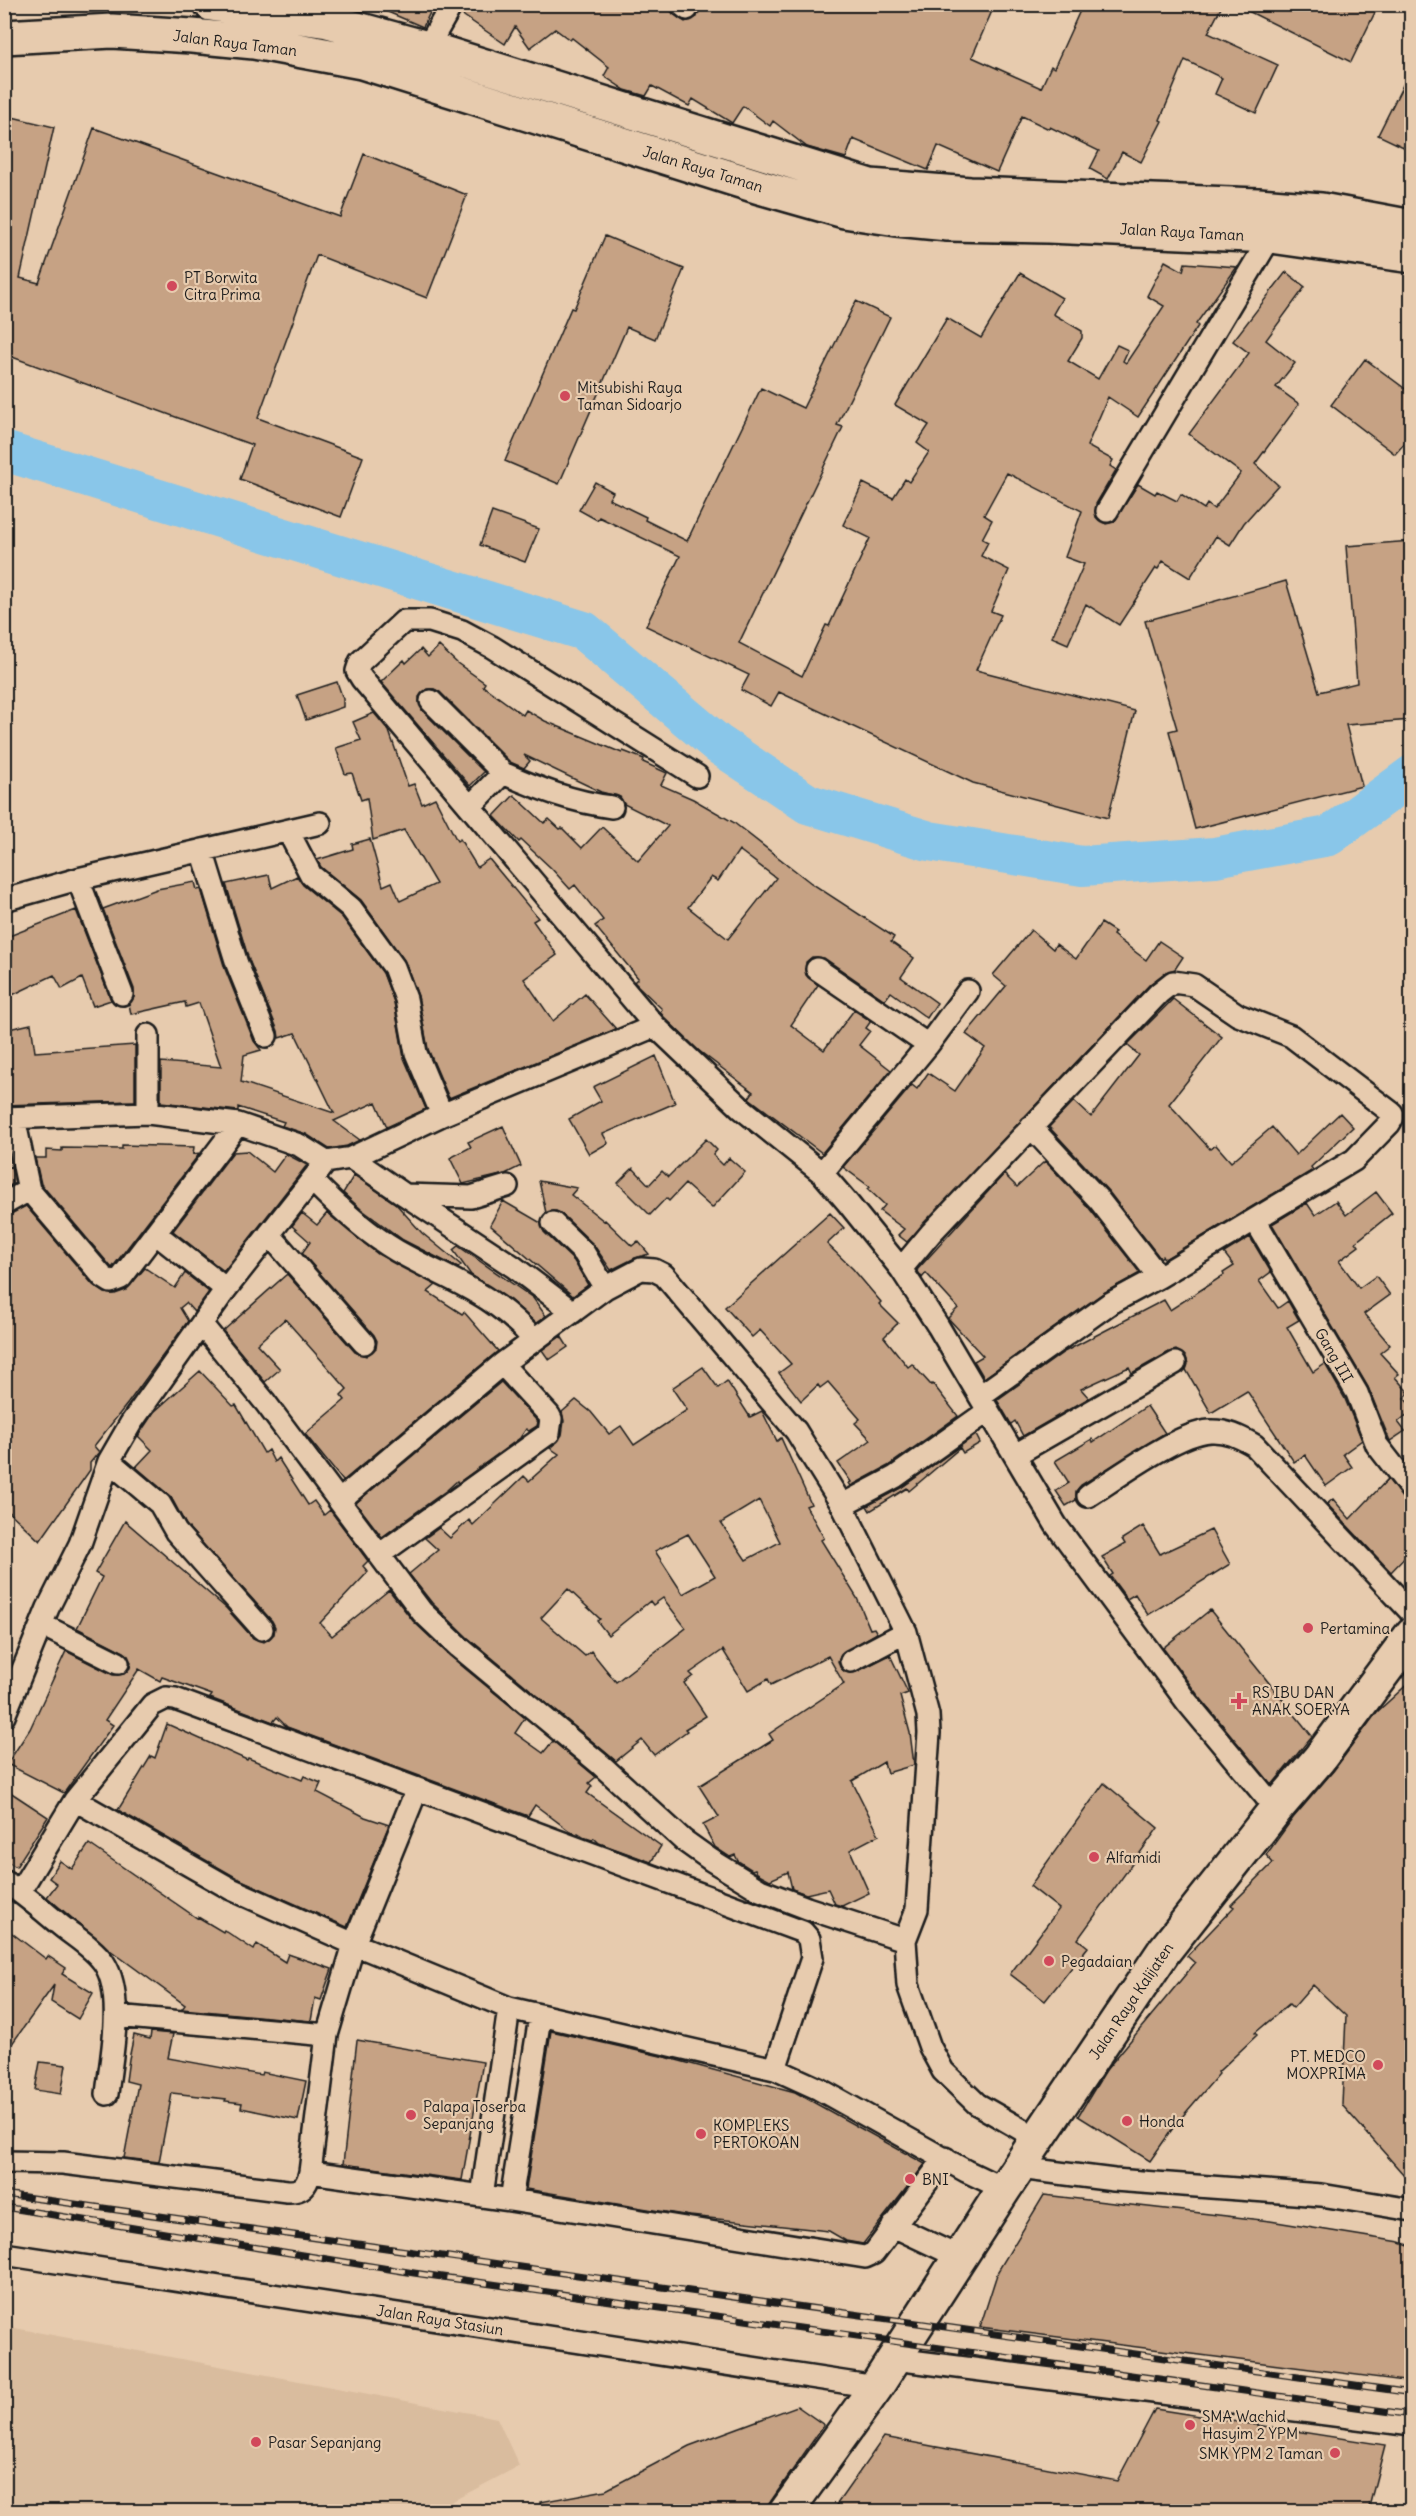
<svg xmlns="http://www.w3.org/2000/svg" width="1416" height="2516" font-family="Delius,sans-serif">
<rect width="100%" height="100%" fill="#e7cbae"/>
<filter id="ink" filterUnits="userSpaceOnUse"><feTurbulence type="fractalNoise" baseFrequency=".0167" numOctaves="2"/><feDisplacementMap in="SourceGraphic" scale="12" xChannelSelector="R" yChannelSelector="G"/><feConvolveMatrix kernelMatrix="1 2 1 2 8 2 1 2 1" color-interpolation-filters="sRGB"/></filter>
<g filter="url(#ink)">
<path fill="#d9bc9e" d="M4,2326L497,2418L519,2466L434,2511H5Z"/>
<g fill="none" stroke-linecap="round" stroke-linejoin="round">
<path stroke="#89c6e9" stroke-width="40" d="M4,451L584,631L718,744L808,804L929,841L1082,866L1215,857L1329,836L1412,775"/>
</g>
<path fill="#c6a284" stroke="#1c1c1c" stroke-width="1.5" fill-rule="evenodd" d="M369,4H434L423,27Z
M465,4H669L673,14L685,22L697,17L699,4H995L972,57L1041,88L1051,66L1054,68L1083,4H1223L1208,33L1278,65L1256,113L1215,94L1222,78L1185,60L1160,120L1162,121L1141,162L1122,152L1108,179L1090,169L1099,151L1050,127L1049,129L1022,116L997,172L938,146L928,170L853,139L846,158L807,147L773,121L770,126L743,106L732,123L693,99L689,106L652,86L646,96L625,90L604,76L609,67L572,38L570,40L555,29L530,48L515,27L505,44L461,14Z
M1234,4H1379L1351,62Z
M1412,67V151L1378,135Z
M8,116L54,127L20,278L39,283L94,128L340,217L364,154L467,195L427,298L317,255L258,418L363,457L341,517L240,479L252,445L4,354V130Z
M605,236L684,269L655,339L627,327L559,484L505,461L571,308L574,309Z
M1165,261L1183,271L1185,263L1237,267L1196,324L1198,326L1138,417L1108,397L1087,446L1113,460L1110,466L1116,470L1096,504V517L1106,524L1114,522L1138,484L1155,494L1157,491L1177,501L1181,494L1204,509L1207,504L1214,509L1241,473L1189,434L1249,353L1233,341L1286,272L1305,287L1266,340L1295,363L1276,387L1299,404L1255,464L1278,485L1244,523L1230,545L1216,536L1190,578L1163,561L1158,569L1156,568L1119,625L1086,604L1068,644L1052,637L1084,564L1065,557L1082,511L1007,473L984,515L992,520L982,539L988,542L981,556L1009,570L991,611L1001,615L976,670L1135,711L1108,818L973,783L779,692L771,706L741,690L749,675L646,626L680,556L599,517L597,520L579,510L595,482L613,492L609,499L646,517L645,520L687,541L761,388L803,408L856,301L890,317L837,425L843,427L739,643L802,676L826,625L829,626L870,538L843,525L863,483L893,498L905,479L909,482L929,452L917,443L929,425L895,405L947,318L981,338L1020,273L1062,298L1053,314L1082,331V338L1068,361L1098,379L1117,345L1128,350L1123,361L1126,363L1164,306L1147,296Z
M1365,359L1412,394V435L1395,454L1331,405Z
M492,512L539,529L525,562L480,545Z
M1412,541V720L1346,725L1362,786L1195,829L1169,731L1177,729L1145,621L1286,581L1319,692L1357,683L1346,546Z
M439,646L457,663L485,683L483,686L523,715L526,710L545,721L622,753L623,751L644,759L643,762L667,773L661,785L693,799L733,822L811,883L894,937L891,942L914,958L901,977L937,1003L927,1018L891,992L885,1000L824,958L812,957L806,962V975L818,985L791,1025L824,1050L854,1010L871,1021L866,1028L870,1031L859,1045L891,1070L822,1153L749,1098L753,1092L698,1050L664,1017L660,1012L662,1009L634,982L638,978L595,926L603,920L575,885L570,889L551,868L521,840L519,842L494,816L514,795L544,823L549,819L560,829L562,828L582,848L602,827L638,861L668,826L624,804L620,797L601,792L524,755L530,761L524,768L510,762L440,692L434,689H427L419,697L422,710L484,772L470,786L381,682L404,660L406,663L421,649L428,657ZM739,850L776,878L728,939L688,907L711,877L718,881Z
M337,682L343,699V707L306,720L297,695Z
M374,713L389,731L408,786L414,784L422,804L435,798L457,841L460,839L477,867L489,859L538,918L533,921L557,955L524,979L553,1021L585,994L616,1029L449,1098L428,1049L418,996L404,960L361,900L321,867L317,860L353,849L352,844L370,839L383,886L392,882L400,901L436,884L404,830L373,840L367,798L361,800L352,773L345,774L336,748L361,740L353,722Z
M269,875L272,888L297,876L303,885L342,917L383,973L394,1002L404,1058L426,1109L387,1127L376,1102L334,1121L360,1140L347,1146L329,1149L306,1134L282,1126L284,1122L238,1107V1111L161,1102V1062L221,1067L199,1003L186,1007L185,1002L131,1014L129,1004L134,997V989L103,909L157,889L195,882L197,890L201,889L225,969L254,1041L261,1050L244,1055L241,1082L334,1113L295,1033L279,1038L278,1031L249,960L226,884Z
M76,910L111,1000L93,1006L82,978L62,989L54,975L4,999V938Z
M1101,923L1115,932L1113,935L1146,960L1159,941L1183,957L1175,969L1166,972L1150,984L907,1242L898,1235L904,1229L880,1211L885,1205L868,1189L870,1187L843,1167L912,1085L917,1089L928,1073L955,1091L985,1048L966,1034L1006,986L993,975L1031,930L1053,949L1056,944L1076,959Z
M1173,999L1222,1037L1169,1104L1210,1149L1216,1145L1231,1162L1272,1127L1296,1155L1340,1113L1353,1127L1311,1167L1313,1170L1165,1259L1162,1256L1160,1258L1109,1192L1049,1127L1074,1101L1091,1117L1139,1055L1127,1045Z
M31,1024L35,1052L135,1045V1101L4,1105V1030Z
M656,1056L675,1103L603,1134L608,1143L589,1154L569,1119L601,1101L593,1087Z
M503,1126L521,1166L505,1174L463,1184L450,1158L471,1147L468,1142Z
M706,1139L717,1150L713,1155L723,1165L729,1158L745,1172L712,1208L685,1184L669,1201L666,1198L650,1215L618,1183L633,1168L649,1185L662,1171L668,1177Z
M122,1145L194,1147L193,1154L200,1153L112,1268L41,1184L35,1158H46V1150L62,1151V1148L122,1149Z
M247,1151L273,1172L286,1154L307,1165L224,1271L173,1231L233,1152Z
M1045,1161L1089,1208L1140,1273L1102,1294L984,1378L974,1361L983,1356L948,1318L958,1308L926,1273L922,1278L917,1270L1004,1174L1017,1187Z
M11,1166L15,1183L4,1189V1169Z
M354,1175L396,1204L422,1233L461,1265L458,1268L403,1240L361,1209L343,1193Z
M539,1181L577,1188L571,1195L604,1221L605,1220L632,1246L638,1241L649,1254L635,1258L611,1270L593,1244L562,1214L556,1211L546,1213Z
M1376,1192L1392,1213L1356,1242L1359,1246L1339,1261L1359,1288L1376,1276L1390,1295L1364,1314L1390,1345L1380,1353L1399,1374L1395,1377L1409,1393L1404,1398L1412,1407V1411L1398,1422L1405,1431L1390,1441L1368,1387L1272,1224L1307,1203L1315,1215L1336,1201L1346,1215Z
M503,1201L541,1223L544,1232L574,1261L588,1285L573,1296L490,1225Z
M26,1206L93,1285L105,1293L115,1294L126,1290L145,1268L175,1288L185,1273L209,1292L194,1312L186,1303L180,1308L188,1321L128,1403L94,1446L99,1452L90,1463V1470L40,1541L4,1507V1217Z
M302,1213L317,1225L327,1213L378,1254L436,1285L428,1292L462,1314L464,1312L498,1351L343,1481L305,1434L345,1400L341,1395L347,1389L285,1319L257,1344L280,1369L265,1382L223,1331L287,1274L355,1352L366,1356L376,1348L377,1341L374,1335L302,1253L310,1242L292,1226Z
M830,1213L844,1228L827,1244L853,1269L881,1302L879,1304L898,1323L884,1337L908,1367L912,1364L931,1385L933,1384L958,1416L888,1466L851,1486L849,1483L851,1482L838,1463L871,1440L855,1423L860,1419L828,1382L820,1388L818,1385L801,1401L779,1373L791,1364L760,1330L752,1337L725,1307Z
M1250,1237L1271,1272L1259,1281L1278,1308L1288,1301L1299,1320L1287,1327L1313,1372L1325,1364L1345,1399L1362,1440L1343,1454L1352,1467L1326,1486L1305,1455L1294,1462L1247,1391L1211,1413L1186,1370L1188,1364L1186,1357L1176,1350L1169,1352L1132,1373L1129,1367L1081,1389L1089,1398L1023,1436L1015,1421L1011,1424L997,1400L1064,1352L1164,1300L1170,1310L1224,1275L1223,1273L1234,1266L1224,1253Z
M458,1246L533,1298L546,1316L536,1323L510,1300L471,1275L453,1250Z
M561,1336L568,1347L549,1360L542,1350Z
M703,1367L718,1388L727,1381L750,1417L762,1411L777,1441L781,1438L811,1504L806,1506L824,1538L821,1540L857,1598L870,1629L874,1628L877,1633L841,1654L838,1661L840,1667L845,1672H856L890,1655L908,1693L900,1696L910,1733L914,1765L887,1773L884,1762L852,1781L879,1835L850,1850L869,1893L842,1906L835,1904L828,1889L806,1894L792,1889L788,1872L770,1880L757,1873L755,1869L752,1870L738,1861L735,1855L730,1857L715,1847L703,1825L719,1817L699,1786L773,1740L769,1734L844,1684L828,1656L771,1685L768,1679L748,1691L723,1650L690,1673L693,1676L684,1683L706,1716L685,1729L687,1731L654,1755L642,1740L616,1761L467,1637L432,1603L409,1574L438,1550L425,1538L439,1528L450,1538L469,1520L473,1525L524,1476L529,1481L559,1454L550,1448L562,1435L564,1421L562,1412L576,1400L591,1412L609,1434L621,1426L634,1445L687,1410L672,1388ZM759,1500L780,1542L746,1560L721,1523ZM688,1534L715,1576L683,1594L655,1551ZM568,1589L600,1619L597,1621L608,1635L650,1601L653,1605L663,1598L686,1628L616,1682L591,1651L585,1656L541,1618Z
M200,1371L233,1406L236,1405L264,1453L268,1450L274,1462L278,1458L308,1505L314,1501L324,1515L330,1510L368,1561L363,1566L368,1572L320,1623L332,1636L389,1590L413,1621L450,1656L525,1718L515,1733L543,1753L553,1741L596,1777L589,1783L592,1786L587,1793L661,1846L651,1862L599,1843L594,1838L592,1840L586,1838L578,1833L577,1834L571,1832L535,1805L528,1816L287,1727L277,1717L273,1722L210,1698L212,1695L162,1677L160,1681L139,1669L105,1720L113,1725L64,1793L7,1764L30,1729L66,1651L113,1675L124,1674L130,1668L131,1662L124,1652L77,1628L102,1577L95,1573L125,1521L226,1608L253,1638L264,1642L274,1634L275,1627L272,1621L186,1525L171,1497L136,1467L152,1450L138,1436L154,1412Z
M501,1382L538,1422L537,1426L529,1431L526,1429L520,1438L458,1483L457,1481L447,1490L382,1537L356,1503Z
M1147,1406L1165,1433L1081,1485L1076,1491V1500L1066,1506L1056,1491L1069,1483L1055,1461L1092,1439L1093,1442Z
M976,1435L980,1443L963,1453L960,1448L909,1491L907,1488L870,1511L867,1506L902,1487Z
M1388,1479L1402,1498L1412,1502V1550L1391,1572L1327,1504L1333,1499L1350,1519Z
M1143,1526L1160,1554L1211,1530L1230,1564L1148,1615L1135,1594L1127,1599L1110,1576L1113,1574L1102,1557L1125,1544L1122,1539Z
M1210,1610L1312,1736L1272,1785L1197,1694L1163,1648Z
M1412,1680V2184L1342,2105L1346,2016L1313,1985L1293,2008L1289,2004L1255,2033L1257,2035L1218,2072L1219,2074L1175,2125L1150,2161L1078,2116L1106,2070L1195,1963L1187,1956L1234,1907L1231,1905L1273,1863L1266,1855L1293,1818L1334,1770L1377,1712Z
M167,1724L247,1760L248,1758L302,1780L304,1776L321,1783L317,1792L365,1817L389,1825L347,1927L237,1878L118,1810L151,1756L155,1758Z
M1104,1783L1158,1828L1078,1939L1088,1947L1045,2001L1010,1974L1059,1909L1030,1886Z
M4,1788L48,1817L16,1867L4,1859Z
M89,1844L197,1918L198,1917L223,1932L224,1930L254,1950L257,1944L285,1962L288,1954L332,1969L321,2000L315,1998L311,2021L182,2009L185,2005L110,1950L47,1897L57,1884L49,1878L60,1861L72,1869Z
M4,1927L46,1959L48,1956L66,1968L62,1974L93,1993L78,2019L51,2002L54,1985L4,2055Z
M551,2031L665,2057L795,2092L925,2164L863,2244L846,2241L829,2231L690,2216L526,2189Z
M151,2032L173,2034L168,2058L261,2075L262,2072L306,2081L298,2120L241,2108L242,2103L225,2101L226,2099L172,2093L159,2162L124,2158L138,2084L126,2081L129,2059L134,2035L150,2039Z
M357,2040L483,2062L462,2180L343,2164Z
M40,2062L66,2065L61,2094L35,2090Z
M1044,2195L1270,2221L1400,2242L1412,2246V2382L980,2327L998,2271Z
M797,2406L824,2425L764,2511H541L540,2502L606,2490L689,2446Z
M1155,2409L1385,2445L1368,2511H832L884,2437L1117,2481Z"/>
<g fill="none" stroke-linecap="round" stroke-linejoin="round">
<defs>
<path id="street" d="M681,4L687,9
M427,48L452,4
M1107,511L1271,236
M431,701L503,773
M697,776L492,647L462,631L430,621H404L360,662L357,671L362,679L655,1026L741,1108L822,1173L847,1202L901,1269L938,1326L1056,1525L1187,1702L1276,1809
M471,806L503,773C539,789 573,802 612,807
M288,831L311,875L351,908L394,967L406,999L416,1053L442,1115
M202,850L237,964L266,1036
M78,879L122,994
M4,900L78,879L320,823
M817,969L928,1045
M148,1113V1035
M4,1118L148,1113L238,1124L299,1145L326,1162
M14,1118L29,1190L103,1277L111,1282L121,1278L238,1124
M1031,1127L1099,1200L1159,1277
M351,1158L405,1195L471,1197L507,1186
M822,1173L928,1045L968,991
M313,1181C339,1208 365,1232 397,1251C450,1281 493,1292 534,1340
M405,1195L514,1267L573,1312
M4,1204L29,1190
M1255,1220L1357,1393L1377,1445L1412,1490
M553,1223L584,1253L605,1288
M155,1233L226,1289
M269,1234L364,1343
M901,1269L931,1233L1159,993L1173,982L1194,985L1238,1015L1291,1036L1392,1113V1119L1389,1124L1354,1160L1159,1277L1109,1304L980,1396
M202,1325L265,1402L422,1612L459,1647L600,1764L683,1840L711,1860L760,1890L807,1908L905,1940
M1015,1455L1175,1363
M109,1461L160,1504L176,1532L262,1629
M1088,1496C1118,1477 1177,1433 1210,1431C1226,1430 1240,1437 1254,1445L1412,1613
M339,1501L502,1364L605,1288L641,1269L654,1270L664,1275L796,1431L842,1505L906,1632L928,1715L929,1733L917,1909L905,1940L908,1985L930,2047L943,2071L977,2104L1038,2139
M842,1505L895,1477L988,1411
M379,1555L549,1433L551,1419L549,1415L502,1364
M42,1625L118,1663
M851,1661L906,1632
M4,1716L48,1608L80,1544L109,1461L131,1423L226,1289L326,1162L351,1158L442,1115L655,1026
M75,1800L231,1889L354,1944L509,2008L775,2069L819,2089L966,2171L1004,2189
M4,1881C24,1894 41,1909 59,1924C73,1936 93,1947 104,1963C125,1995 111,2058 107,2094
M20,1891L75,1800L152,1705L166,1698L175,1699L803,1932L809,1939L812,1958L775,2069
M116,2016L327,2035
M4,2162L63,2163L287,2191C302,2192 307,2186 310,2172L327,2035L354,1944L417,1789
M1019,2168L1114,2180L1321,2195L1412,2210
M310,2172L511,2200L865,2257L874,2253L945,2158
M482,2196L509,2008
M511,2200L540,2017
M893,2226L961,2258
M4,2254L876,2387
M895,2359L1412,2425"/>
<path id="primary" d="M786,2512L876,2387L1004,2189L1164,1951L1276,1809L1319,1759L1412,1634"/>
<path id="highway" d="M211,4L328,21L427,48L870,186L970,194L1258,205L1321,210L1412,227
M4,37L112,31L192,36L254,42L362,62L763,188L844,211L897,219L948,224L1048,226L1271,236L1412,256"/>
</defs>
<use href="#street" stroke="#1c1c1c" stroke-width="26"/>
<use href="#primary" stroke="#1c1c1c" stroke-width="38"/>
<use href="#highway" stroke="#1c1c1c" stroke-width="38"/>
<use href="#street" stroke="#e7cbae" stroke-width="21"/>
<use href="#primary" stroke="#e7cbae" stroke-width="33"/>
<use href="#highway" stroke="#e7cbae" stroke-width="33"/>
<defs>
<path id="rail" d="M4,2194L1412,2393
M4,2207L414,2273L1412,2415"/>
</defs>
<use href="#rail" stroke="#1c1c1c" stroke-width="7"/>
<use href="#rail" stroke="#e7cbae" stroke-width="4.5" stroke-dasharray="14" stroke-linecap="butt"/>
</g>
</g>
<g fill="#d1495b" stroke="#e7cbae" stroke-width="2">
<circle cx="172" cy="286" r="6"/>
<circle cx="565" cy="396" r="6"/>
<circle cx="1308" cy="1628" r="6"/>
<path d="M1236 1692h6v6h6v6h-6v6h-6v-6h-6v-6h6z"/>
<circle cx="1094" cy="1857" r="6"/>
<circle cx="1049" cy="1961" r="6"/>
<circle cx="1378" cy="2065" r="6"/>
<circle cx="411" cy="2115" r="6"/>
<circle cx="1127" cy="2121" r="6"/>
<circle cx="701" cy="2134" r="6"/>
<circle cx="910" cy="2179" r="6"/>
<circle cx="1190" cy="2425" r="6"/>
<circle cx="256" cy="2442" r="6"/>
<circle cx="1335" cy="2453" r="6"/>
</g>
<g text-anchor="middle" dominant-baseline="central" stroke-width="4.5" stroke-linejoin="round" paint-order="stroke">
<g font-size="15" fill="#1c1c1c" stroke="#e7cbae">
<text transform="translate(235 43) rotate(7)">Jalan Raya Taman</text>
<text transform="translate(703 169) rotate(17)">Jalan Raya Taman</text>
<text transform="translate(1182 232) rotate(3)">Jalan Raya Taman</text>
<text transform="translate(1334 1355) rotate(60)">Gang III</text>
<text transform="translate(1131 2001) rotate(-56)">Jalan Raya Kalijaten</text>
<text transform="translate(440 2320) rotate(9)">Jalan Raya Stasiun</text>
</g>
<g font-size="15" fill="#1c1c1c" stroke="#e7cbae" text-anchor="start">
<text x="184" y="277">PT Borwita<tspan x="184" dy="17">Citra Prima</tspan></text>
<text x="577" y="387">Mitsubishi Raya<tspan x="577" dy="17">Taman Sidoarjo</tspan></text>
<text x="1320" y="1628">Pertamina</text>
<text x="1252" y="1692">RS IBU DAN<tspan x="1252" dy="17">ANAK SOERYA</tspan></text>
<text x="1106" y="1857">Alfamidi</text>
<text x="1061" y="1961">Pegadaian</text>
<text x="1366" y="2056" text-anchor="end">PT. MEDCO<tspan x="1366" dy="17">MOXPRIMA</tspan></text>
<text x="423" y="2106">Palapa Toserba<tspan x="423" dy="17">Sepanjang</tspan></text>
<text x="1139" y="2121">Honda</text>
<text x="713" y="2125">KOMPLEKS<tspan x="713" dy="17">PERTOKOAN</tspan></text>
<text x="922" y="2179">BNI</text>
<text x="1202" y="2416">SMA Wachid<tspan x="1202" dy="17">Hasyim 2 YPM</tspan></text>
<text x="268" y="2442">Pasar Sepanjang</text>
<text x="1323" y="2453" text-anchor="end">SMK YPM 2 Taman</text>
</g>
</g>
<rect width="1416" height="2516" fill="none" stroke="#e7cbae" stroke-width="24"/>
<rect x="12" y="12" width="1392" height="2492" fill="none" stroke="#1c1c1c" stroke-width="2" filter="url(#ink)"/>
</svg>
